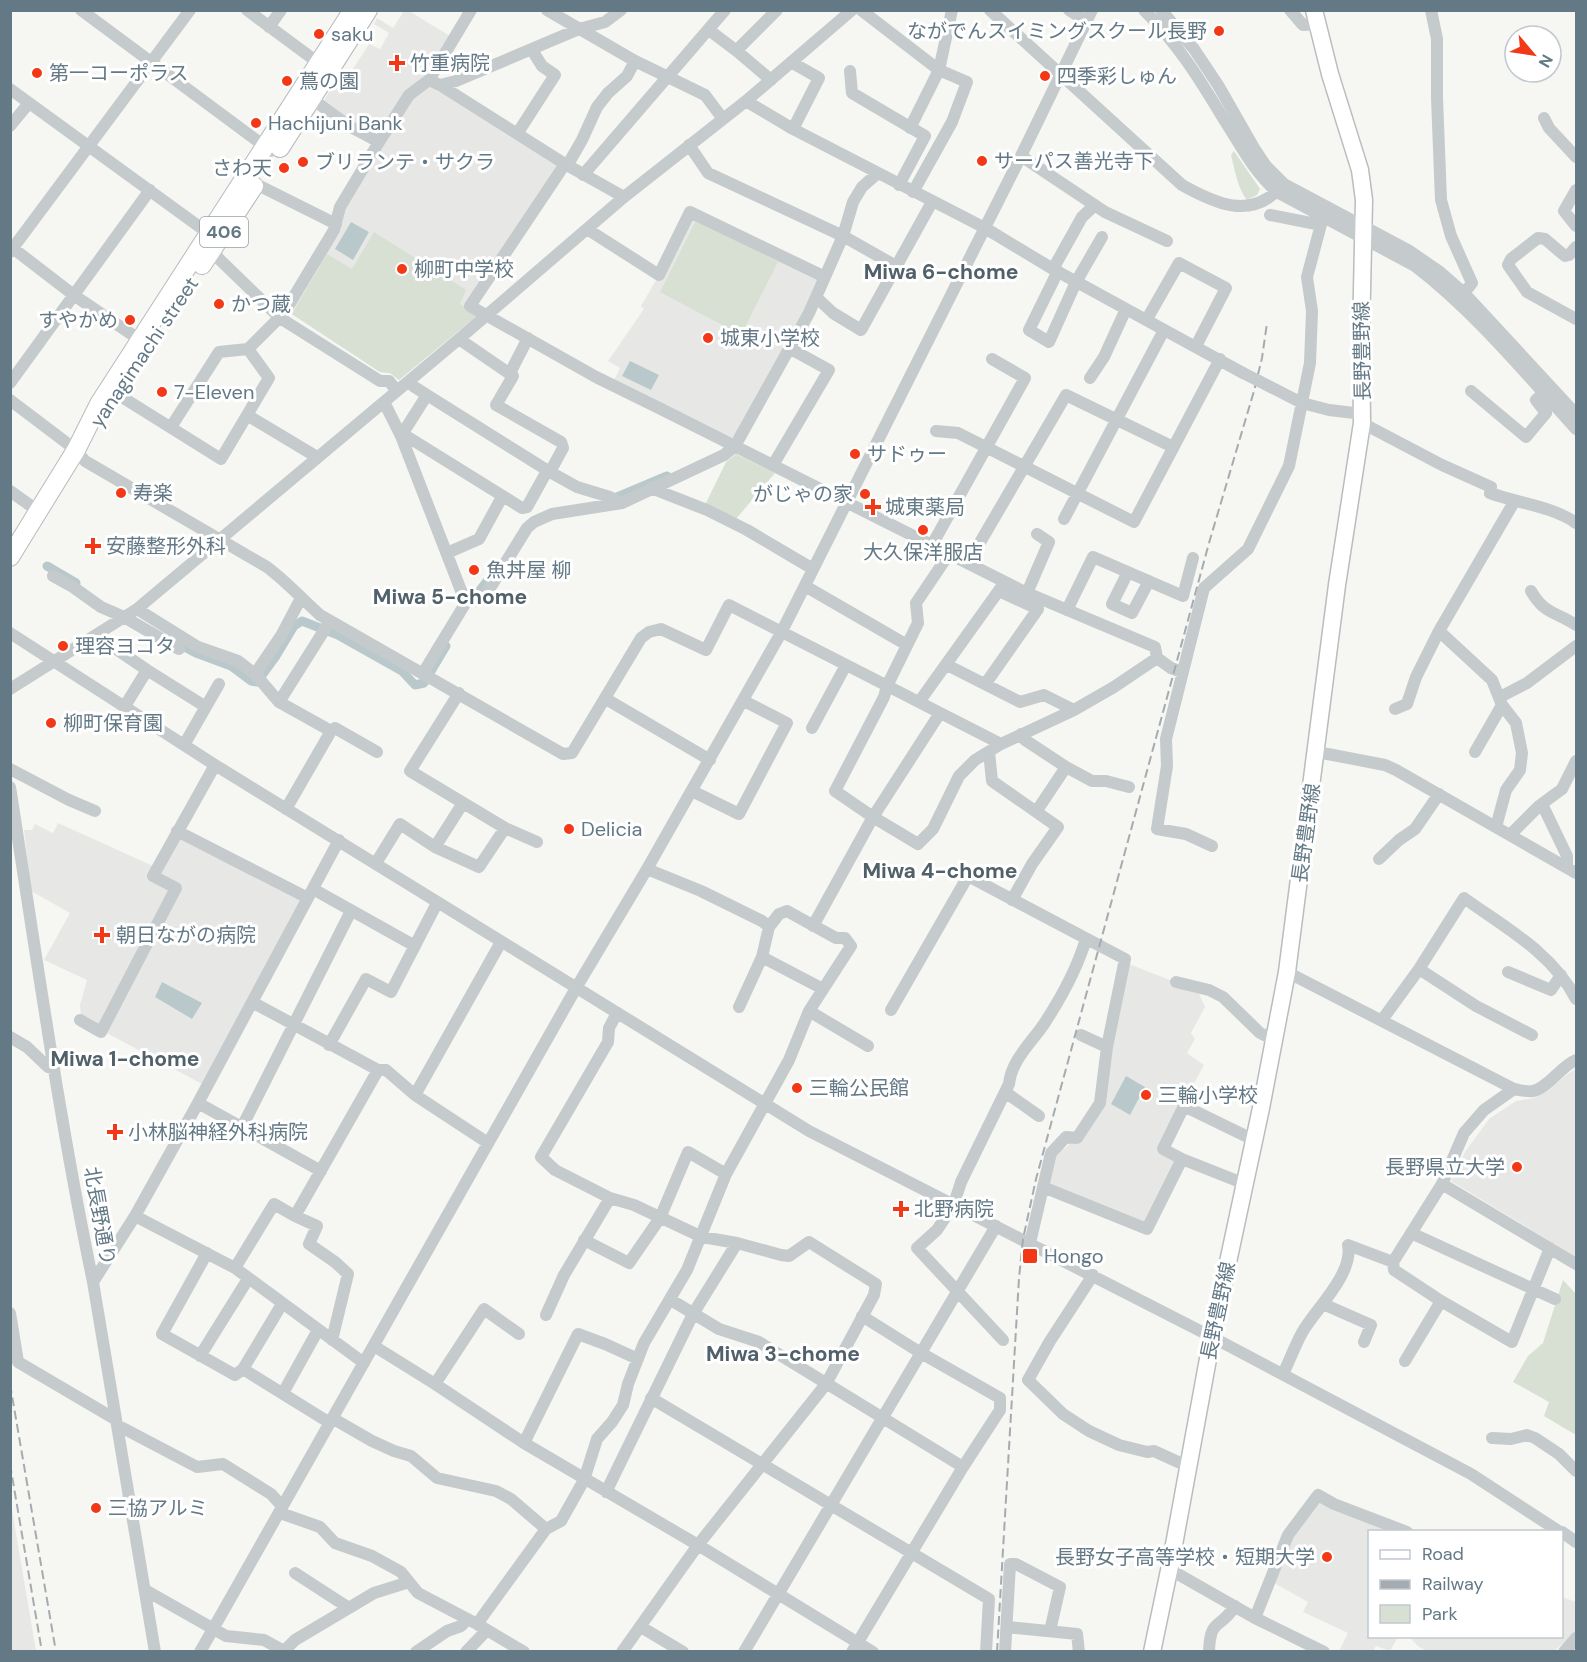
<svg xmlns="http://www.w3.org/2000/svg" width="1587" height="1662" font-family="'DM Sans','Noto Sans JP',sans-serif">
<rect width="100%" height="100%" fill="#f6f6f2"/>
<path fill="#e7e8e6" d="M404,11H409L453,38L378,138L323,102L337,78L345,81L369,44L380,49L389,33L374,24L377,18L393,28Z
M429,85L560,164L466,307L399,380L390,373L380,372L287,311L342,208L412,96Z
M692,218L820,279L804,315L736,436L730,438L613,382L620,368L608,361L644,309L641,306Z
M58,823L153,866L147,877L168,888L170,892L101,1028L81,1017L80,1005L87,980L44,960L70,913L31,891L24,830H32L35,824L53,833Z
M178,833L304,899L204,1085L105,1032L178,888L155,874Z
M1129,964L1198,991L1205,1007L1191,1033L1195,1039L1187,1053L1204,1065L1157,1152L1177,1160L1144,1224L1047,1183L1055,1156L1062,1149L1066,1148L1104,1102L1110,1048Z
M1576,1069V1257L1451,1181L1465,1152L1489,1119L1516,1101L1534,1098L1548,1091L1566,1075Z
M1318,1501L1389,1527L1387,1531L1370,1532V1636L1398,1637L1390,1651L1376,1646L1373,1651H1339L1348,1633L1303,1612L1308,1602L1274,1583L1295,1531Z
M11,1502L12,1510L36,1651H11Z
M1562,1597L1576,1602V1635L1571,1637L1554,1651H1427L1419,1647L1409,1637L1562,1636Z"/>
<path fill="#d8dfd3" d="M1234,151L1260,189L1257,195L1247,200C1238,189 1235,171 1231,155Z
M697,218L778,262L741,335L660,292Z
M374,232L466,290L460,304L478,315L399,380L390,373L380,372L292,314L327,254L352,269Z
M736,454L775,473L735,520L705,505L726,462Z
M1563,1280L1576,1294V1435L1544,1416L1549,1402L1513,1382L1528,1356L1543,1343Z"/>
<path fill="#b9c9cb" d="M351,222L369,232L353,260L335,249Z
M630,361L659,375L651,390L622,376Z
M162,982L202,1003L192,1019L155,997Z
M1126,1076L1145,1087L1130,1115L1111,1104Z"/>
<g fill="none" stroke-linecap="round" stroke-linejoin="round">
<path stroke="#b9c9cb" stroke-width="9" d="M610,500L667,476
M47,566L76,583
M477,594L494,572
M175,642L196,653L231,666L251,681L257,682L276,656L294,626L302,621L338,635L402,671L415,685L424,683L446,646"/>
<defs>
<path id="major" d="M1152,1652L1171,1561L1212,1337L1261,1108L1287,972L1337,585L1362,423L1361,335L1364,200L1360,170L1330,74L1314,10"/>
<path id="highway" d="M280,148L368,10
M202,265L254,186
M10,557L76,450L99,404L353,10"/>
</defs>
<use href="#major" stroke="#b8bdc0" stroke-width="19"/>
<use href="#highway" stroke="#b7bbbe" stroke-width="20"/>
<path stroke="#c5cacc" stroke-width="12" d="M81,10L271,151
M247,10L324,67
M547,10L635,61L705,95L723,119
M861,10L939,70L967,82L952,122L913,192
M990,10L1182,185C1216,204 1251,220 1281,187
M1069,10L1086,21
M1144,10C1177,43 1199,78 1223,118C1240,144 1253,171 1277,192L1415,266C1475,312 1525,373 1576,429
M1161,10L1194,49L1218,85L1254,148L1266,166L1284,184L1408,250L1440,272L1465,294L1576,414
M1290,10L1303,25L1318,24
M1431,10L1437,39V98L1441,200L1451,236L1472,283L1460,298
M269,27L281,10
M709,30L738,52L771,80
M737,50L777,10
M791,62L819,78L793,129
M850,71L852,93L925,136L899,185
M429,80L440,85L565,164L624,197
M440,85L456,81L579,29L605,22L621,10
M10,89L208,233L218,258L280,318L380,381H389L396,390
M308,96L349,126L379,142
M746,101L793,129L985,228L1053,269L1243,373
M1544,118L1549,128L1576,157
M10,126L29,103
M910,128L939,70L952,10
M517,134L555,75L542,66L532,50
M689,145L708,173L843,236L896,266
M1021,156L1105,212L1167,241
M565,164L470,306L596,377L659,408L1027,593L1155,647L1157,658L1114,687L1074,710L1001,744L975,760L959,776L933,829L918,844L873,817L835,791L884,697L887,686L918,623L916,603L949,554
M567,166L582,140L597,107L608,93L627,76L635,61
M583,175L725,10
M256,184L336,224
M1576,190L1564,211L1576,226
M1270,215L1321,225
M587,229L659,275L690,212L825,277
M10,246L75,296L149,346
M1576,247L1569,255L1565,256L1545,239L1538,238L1511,259L1508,265L1527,292L1576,319
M10,252L190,10
M1053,269L1082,217L1095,205
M1058,271L1029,330L1049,342L1076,282L1102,237
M816,297L833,313L861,330L932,202
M1147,319L1179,263L1226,288L1196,346
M459,339L513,376L496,405L561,442L563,448L550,472
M510,373L528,338
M1090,378L1104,357L1126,309
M410,381L413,386L427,395L550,472L577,487L610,497L622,503
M1259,381L1302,403L1329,410L1363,414
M10,383L150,190
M1471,391L1526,437L1546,413L1536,400L1543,393
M118,393L125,399L221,459L269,378L248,349
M10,400L76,450L85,461L267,567C287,582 302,599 320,615L563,754L572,753L641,638L649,632L661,629L706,650L729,605L1001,744
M384,402L401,436L462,593L468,599L478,601L485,596L527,528L534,522L552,514L622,503L724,455L735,446L809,313L843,236L853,202L862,187L878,173
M247,415L317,457
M1362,423L1442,465L1491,487L1490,493C1517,503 1552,506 1576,523
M171,427L219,352L248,349L284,313L334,230L340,207L379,142L409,95L429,80L471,10
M936,431L958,433L1134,522L1220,359
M403,434L522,508L527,507L547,471
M401,436L427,395
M773,465L829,370L789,348
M651,488L707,510L747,530L813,569
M10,491L38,511
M1064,519L1164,330
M932,545L1025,378L992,359
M447,553L479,539L502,497
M968,563L1066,395L1173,447
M1128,572L1112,604L1132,613L1149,581
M53,576L73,587L101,607L124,617L179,649
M805,586L907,645
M1531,591C1545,615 1555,611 1576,625
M1027,593L1049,542L1037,534
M137,609L198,647L238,661L255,674L279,702L331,731L335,728L377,752
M1067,610L1093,557L1183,596L1193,558
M1439,631L1492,680L1502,705L1516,723L1522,753L1520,770L1506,790L1496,827
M10,633L215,765L809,1131L1212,1337L1471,1474L1560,1532
M97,636L147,670L125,706
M1157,658L1171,668L1182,672
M947,665L1020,702L1044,695L1074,710
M147,670L206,707
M423,673L468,599
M255,674L281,636L301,598
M986,683L1038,609L999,591
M10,689L137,609L459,339L624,197L746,101L852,10
M459,693L410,771L505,828L537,842
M1500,697L1527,683L1576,646
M606,699L710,760
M279,702L330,621
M919,702L1005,582
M1395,709L1407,704L1416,677L1439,631L1514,502
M812,728L846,665
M1021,734L1025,740L1066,767L1092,781H1106L1129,787
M184,745L219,684
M989,752L992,781L1058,827L1032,864L1012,900
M1317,752L1385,765L1396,770L1576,873
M1475,752L1502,705
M10,769L69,800L95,811
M10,787C36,953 59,1119 93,1282L155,1652
M692,791L739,814L787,723L744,701
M1542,804L1567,856V867
M286,809L331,731
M1036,812L1066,767
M177,831L308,898
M1510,835L1539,806L1562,789L1576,761
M1212,846L1186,834L1157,829L1167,766L1166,739L1204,588L1248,549L1289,466L1310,363L1312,311L1307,277L1323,217
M435,847L463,803
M1379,859L1399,840L1415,829L1439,794
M376,863L400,824L435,847L479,867L505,828
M647,869L701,891L762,921L769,927L762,957L739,1007
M313,889L415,946
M813,926L873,817L940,713
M762,957L823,989
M1419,969L1476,1006L1532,1035
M1287,972L1514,1089C1520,1090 1527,1092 1533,1091C1548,1088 1561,1066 1576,1060
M1508,972L1551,990L1561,975
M1176,982L1209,990L1223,997L1260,1033L1274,1040
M252,1002L378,1070H386L415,1095L488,1143
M891,1010L968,876L1125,959L1107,1047L1100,1103L1077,1138L1066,1137L1051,1153L1030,1243
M809,1011L868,1046
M617,1013L609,1028L608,1042L541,1157L555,1170L610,1198L634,1205L702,1237L737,1243L781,1255L789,1256L809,1242L876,1284L874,1295L826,1384L698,1545L622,1652
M80,1020L101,1032L176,888L153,876L215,765
M1382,1020L1419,969L1464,898C1504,927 1553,953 1576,999
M1081,1035L1107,1047
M10,1037L27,1047L48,1067L54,1068
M329,1045L366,979L391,992L437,903
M1005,1092L1039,1116
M415,1095L501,942
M1190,1095L1184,1106L1254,1140
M198,1103L321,1171
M1184,1106L1163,1149L1182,1159L1245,1184
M242,1127L351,911
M1442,1184L1576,1264
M1043,1187L1147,1229L1182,1159
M135,1216L235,1268L364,1363
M295,1216L378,1070
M1411,1233L1555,1299
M584,1240L629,1263L660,1218L688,1152L726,1174
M207,1253L162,1334L235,1375L243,1369
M1393,1262L1442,1184L1464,1133L1484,1110L1514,1089
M235,1268L274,1204L295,1216L317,1226L309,1244L335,1262L348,1274L332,1340
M1093,1275L1050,1341L1028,1380L1063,1414L1089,1431L1119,1445L1147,1452L1154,1451L1189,1467
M93,1282L135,1216L198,1103L339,840
M671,1300L719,1329L759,1342L963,1467
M282,1304L243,1369L330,1423
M1323,1304L1371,1325L1364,1342
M10,1313L18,1362L115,1419
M546,1315L564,1275L610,1198
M1003,1340L917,1248L937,1230L954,1204L961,1182L1009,1084C1011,1061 1031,1043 1044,1024C1061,998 1077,969 1086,939
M374,1346L435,1384L524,1443L698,1545L873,1652
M200,1356L248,1279
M1405,1361L1441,1301
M1283,1374C1290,1360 1295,1345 1303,1331C1316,1309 1354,1273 1348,1245L1393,1262L1394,1270L1441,1301L1512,1342L1550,1248
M435,1384L484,1309L519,1334
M283,1393L318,1330
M651,1398L989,1599L986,1652
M332,1418L372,1441L394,1451L411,1456L437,1478L496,1491L511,1499L546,1529
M117,1425L197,1467L223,1464L271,1494L281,1505L283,1514L320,1527L335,1543L372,1556L401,1572L418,1593L477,1624L524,1652
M1492,1438L1511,1439L1527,1435L1535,1438L1559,1454L1576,1471
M524,1443L578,1334L605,1344L638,1359
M606,1492L693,1314L737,1243
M1562,1532L1576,1542
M1169,1569L1255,1618L1324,1652
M295,1573L349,1608
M145,1590L226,1636L264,1640L286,1652
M1255,1618L1288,1535L1318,1495L1334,1504L1407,1532
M477,1624L546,1529L561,1521L584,1480L597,1439L612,1422L623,1405L628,1384L644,1343L687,1270L726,1174L789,1060L809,1011L851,946L845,938H836L787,911L779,914L769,927
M641,1627L683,1652
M1007,1627L1077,1634L1079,1652
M284,1651L295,1640L374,1593L409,1582
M200,1652L576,988L647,869L781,633L1021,156L1092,10
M416,1652L447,1631L461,1626L468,1619
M466,1652L486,1631
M744,1652L996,1226
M852,1652L963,1467L1000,1410V1398L921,1353L862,1316
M1005,1652L1010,1564H1016L1060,1587L1050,1631
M1209,1652C1210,1617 1220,1630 1235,1606
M1564,1652L1576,1638"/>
<use href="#major" stroke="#fff" stroke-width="16"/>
<use href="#highway" stroke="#fff" stroke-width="18"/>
<path stroke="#a5acb1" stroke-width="2" stroke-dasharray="9 4.5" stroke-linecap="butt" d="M10,1384L56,1652
M10,1464L42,1652
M997,1652L1019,1278L1023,1239L1036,1179L1209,543L1254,391L1262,358L1267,323"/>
<path stroke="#c5cacc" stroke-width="12" d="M1243,373L1259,381"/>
</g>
<g fill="#f23817" stroke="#fff" stroke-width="2">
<circle cx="1219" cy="31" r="6"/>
<circle cx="319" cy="34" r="6"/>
<path d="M394 54h6v6h6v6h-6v6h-6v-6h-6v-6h6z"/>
<circle cx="37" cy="73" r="6"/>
<circle cx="1045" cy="76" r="6"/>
<circle cx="287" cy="81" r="6"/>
<circle cx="256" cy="123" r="6"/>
<circle cx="982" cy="161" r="6"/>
<circle cx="303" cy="162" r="6"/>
<circle cx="284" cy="168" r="6"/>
<circle cx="402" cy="269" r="6"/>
<circle cx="219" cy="304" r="6"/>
<circle cx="130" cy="320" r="6"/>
<circle cx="708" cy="338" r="6"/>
<circle cx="162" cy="392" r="6"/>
<circle cx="855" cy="454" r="6"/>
<circle cx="121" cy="493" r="6"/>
<circle cx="865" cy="494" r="6"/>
<path d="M870 498h6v6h6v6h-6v6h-6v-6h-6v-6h6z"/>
<circle cx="923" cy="530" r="6"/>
<path d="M90 537h6v6h6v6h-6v6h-6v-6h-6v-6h6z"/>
<circle cx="474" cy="570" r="6"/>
<circle cx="63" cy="646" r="6"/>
<circle cx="51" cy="723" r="6"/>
<circle cx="569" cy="829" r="6"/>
<path d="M99 926h6v6h6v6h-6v6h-6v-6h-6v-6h6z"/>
<circle cx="797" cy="1088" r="6"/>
<circle cx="1146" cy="1095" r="6"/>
<path d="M112 1123h6v6h6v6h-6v6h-6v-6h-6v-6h6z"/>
<circle cx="1517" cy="1167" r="6"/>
<path d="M898 1200h6v6h6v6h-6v6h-6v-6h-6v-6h6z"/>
<rect x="1022" y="1248" width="16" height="16" rx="3"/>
<circle cx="96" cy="1508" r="6"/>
<circle cx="1327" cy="1557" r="6"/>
</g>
<g text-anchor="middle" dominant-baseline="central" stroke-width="6" stroke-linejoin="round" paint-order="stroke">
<rect fill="#fff" stroke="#92a1aa" stroke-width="1.5" x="200" y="217" width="48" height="30" rx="4.5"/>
<g font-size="18" font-weight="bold" fill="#637986">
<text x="224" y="232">406</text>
</g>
<g font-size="20" fill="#637986" stroke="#fff" text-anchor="start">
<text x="1207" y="31" text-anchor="end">ながでんスイミングスクール長野</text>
<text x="331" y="34">saku</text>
<text x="410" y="63">竹重病院</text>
<text x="49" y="73">第一コーポラス</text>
<text x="1057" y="76">四季彩しゅん</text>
<text x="299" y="81">蔦の園</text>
<text x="268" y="123">Hachijuni Bank</text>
<text x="994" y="161">サーパス善光寺下</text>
<text x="315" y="162">ブリランテ・サクラ</text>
<text x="272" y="168" text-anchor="end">さわ天</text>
<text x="414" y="269">柳町中学校</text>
<text x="231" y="304">かつ蔵</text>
<text x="118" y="320" text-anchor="end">すやかめ</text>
<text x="720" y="338">城東小学校</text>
<text x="174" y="392">7-Eleven</text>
<text x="867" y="454">サドゥー</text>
<text x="133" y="493">寿楽</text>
<text x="853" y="494" text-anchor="end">がじゃの家</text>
<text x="885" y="507">城東薬局</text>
<text x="106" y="546">安藤整形外科</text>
<text x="923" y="552" text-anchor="middle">大久保洋服店</text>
<text x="486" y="570">魚丼屋 柳</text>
<text x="75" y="646">理容ヨコタ</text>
<text x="63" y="723">柳町保育園</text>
<text x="581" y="829">Delicia</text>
<text x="116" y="935">朝日ながの病院</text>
<text x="809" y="1088">三輪公民館</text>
<text x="1158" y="1095">三輪小学校</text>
<text x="128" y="1132">小林脳神経外科病院</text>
<text x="1505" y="1167" text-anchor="end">長野県立大学</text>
<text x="914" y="1209">北野病院</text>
<text x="1044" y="1256">Hongo</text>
<text x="108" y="1508">三協アルミ</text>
<text x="1315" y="1557" text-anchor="end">長野女子高等学校・短期大学</text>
</g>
<g font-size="20" fill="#637986" stroke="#fff">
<text transform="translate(1362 351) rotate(-91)">長野豊野線</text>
<text transform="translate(144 352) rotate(-56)">yanagimachi street</text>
<text transform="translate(1306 833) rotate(-82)">長野豊野線</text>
<text transform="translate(100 1216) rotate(80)">北長野通り</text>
<text transform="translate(1218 1311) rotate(-78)">長野豊野線</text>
</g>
<g font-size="21" font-weight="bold" fill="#51616a" stroke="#fff">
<text x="941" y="272">Miwa 6-chome</text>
<text x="450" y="597">Miwa 5-chome</text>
<text x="940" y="871">Miwa 4-chome</text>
<text x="125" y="1059">Miwa 1-chome</text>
<text x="783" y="1354">Miwa 3-chome</text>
</g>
</g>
<rect width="1587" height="1662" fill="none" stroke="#637986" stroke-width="24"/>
<rect x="1368" y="1530" width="195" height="108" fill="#ffffff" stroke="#c1c9cf" stroke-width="1.5"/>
<rect x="1380" y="1550" width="30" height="9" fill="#ffffff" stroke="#c1c9cf" stroke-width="1.5"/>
<text x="1422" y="1560" font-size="18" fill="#637986">Road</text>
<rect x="1380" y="1580" width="30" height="9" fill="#a5acb1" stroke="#c1c9cf" stroke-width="1.5"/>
<text x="1422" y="1590" font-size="18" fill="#637986">Railway</text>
<rect x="1380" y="1605" width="30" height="18" fill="#d8dfd3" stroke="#c1c9cf" stroke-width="1.5"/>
<text x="1422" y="1620" font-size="18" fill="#637986">Park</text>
<g transform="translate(1533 54) rotate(119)"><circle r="28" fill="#ffffff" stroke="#c1c9cf" stroke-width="1.5"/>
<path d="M0-4.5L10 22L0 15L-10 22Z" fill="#f23817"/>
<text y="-9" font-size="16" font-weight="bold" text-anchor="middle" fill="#637986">N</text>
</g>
</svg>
